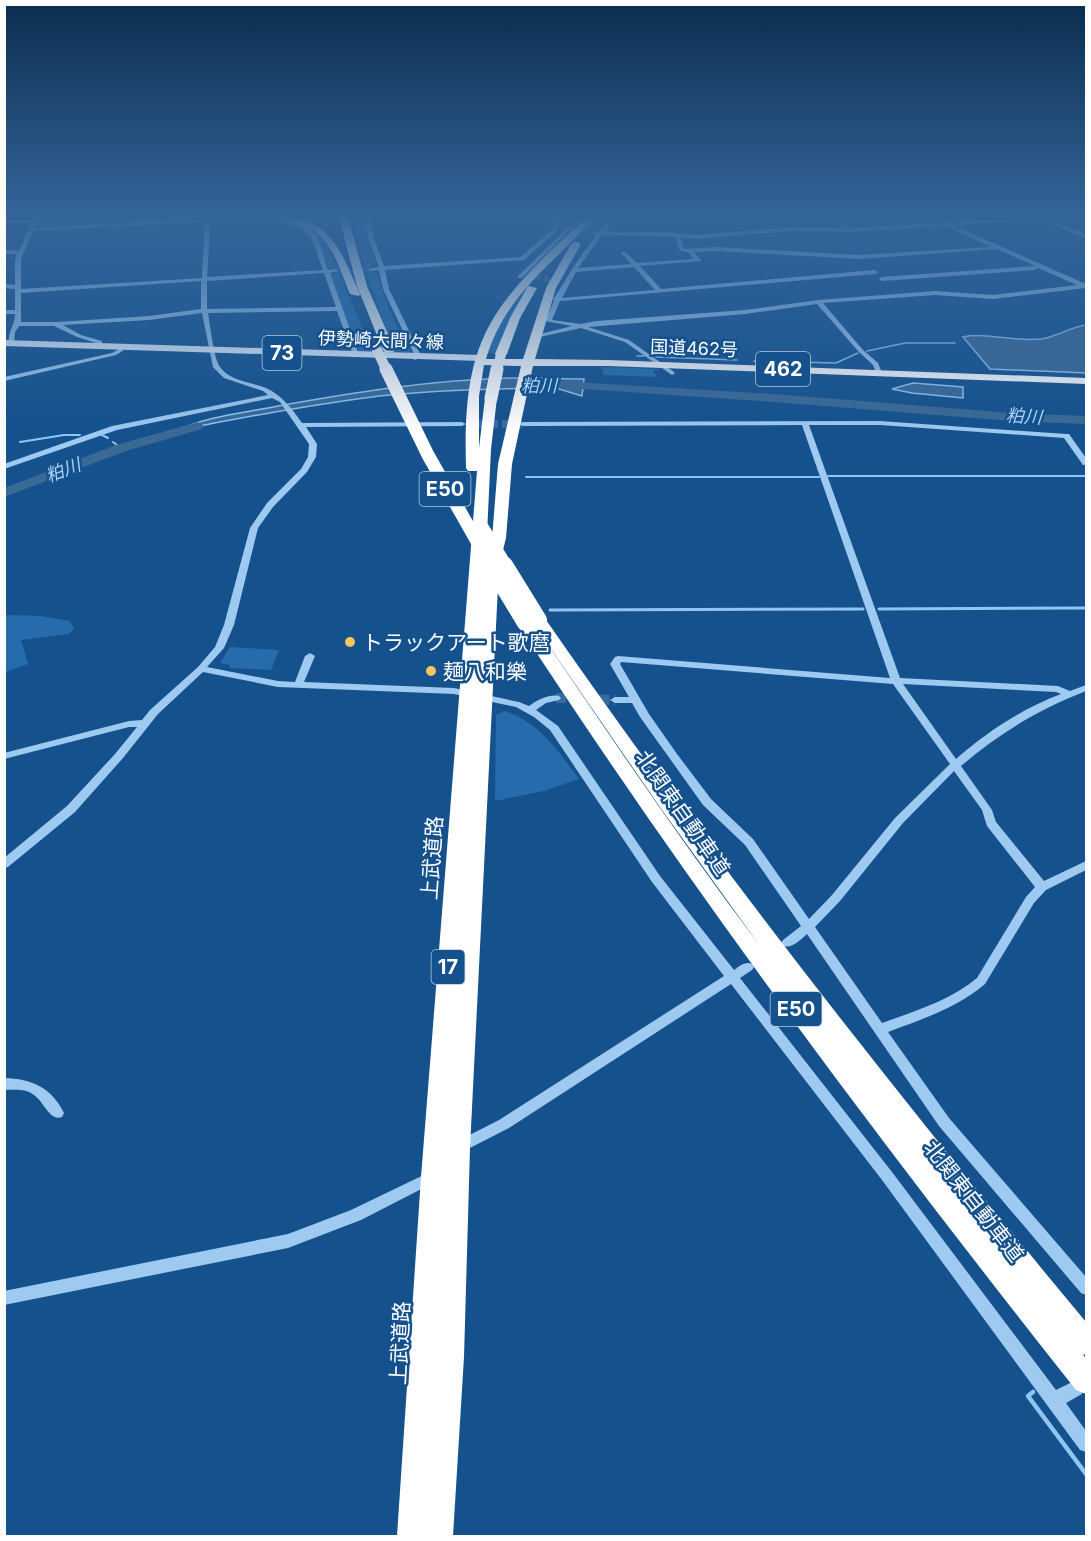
<svg xmlns="http://www.w3.org/2000/svg" width="1091" height="1541" font-family="Inter,'Noto Sans JP',sans-serif">
<rect width="100%" height="100%" fill="#14518d"/>
<path fill="#266cac" d="M256,217L303,224L324,238L372,351H359L330,276L336,273L335,269L328,268C325,257 323,245 316,236C307,223 272,220 256,217Z
M355,217H364L368,243L376,264L370,266L372,272L377,274L390,312L411,353L395,351C378,307 360,264 355,217Z
M536,276L507,324L496,354L486,353L498,320Z
M603,367L662,369L653,371L658,377L603,375Z
M5,615L41,616L70,621L74,629L69,634L21,640L28,664L5,672Z
M230,647L279,650L271,670L229,668L230,665L220,663Z
M505,711C540,723 558,751 579,779L544,791L495,801L496,715Z"/>
<path fill="#3b6995" stroke="#90c5f3" stroke-width="1.5" d="M1086,325V373L990,369L963,337C985,332 1015,342 1041,339C1057,337 1070,327 1086,325Z
M512,378L584,379L582,396L559,389L544,388C490,389 434,390 379,396C311,405 243,417 175,431C207,416 244,413 278,406C356,392 432,380 512,378Z
M913,383L963,387V398L912,393L892,389Z"/>
<g fill="none" stroke-linecap="round" stroke-linejoin="round">
<path stroke="#90c5f3" stroke-width="1.5" d="M867,351L905,343H955
M637,356H644
M656,357L737,360
M754,361L836,363L858,353"/>
<path stroke="#90c5f3" stroke-width="2" d="M102,435L108,438
M20,442L64,435H80
M113,442L121,448
M828,476H1086
M526,477H819"/>
<path stroke="#90c5f3" stroke-width="3" d="M879,609L1086,608
M550,610L863,609"/>
<path stroke="#90c5f3" stroke-width="4.5" d="M1033,1392L1028,1396L1086,1474"/>
<path fill="#3b6995" fill-rule="evenodd" d="M558,381L774,394L1012,413L1086,416V424L1012,421L774,402L554,387V383Z
M198,422L204,426L202,429L126,451L4,497V488L116,445Z"/>
<path stroke="#376b9e" stroke-width="6" stroke-dasharray="6 3" stroke-linecap="butt" d="M574,230L593,233
M335,271L371,269
M526,277L560,280"/>
<path stroke="#376b9e" stroke-width="8" stroke-dasharray="8 4" stroke-linecap="butt" d="M466,424H522"/>
<path stroke="#376b9e" stroke-width="10" stroke-dasharray="10 4.5" stroke-linecap="butt" d="M556,698L615,700"/>
<path fill="#9ec9f0" fill-rule="evenodd" d="M34,217H39L35,228L211,217L207,277L323,270C319,260 316,248 311,238C302,220 265,224 249,217C265,217 305,220 315,234C322,244 324,259 328,270L335,269L338,271L330,273L358,352L356,357L351,356L352,352L337,311L208,313C210,324 214,360 220,367C230,381 251,382 266,388C282,395 292,409 302,423L462,422L466,424L462,426L306,427L317,444L316,457L307,472L273,507L258,528L234,625L224,648L207,667L278,681L295,682L305,656L310,653L315,656L304,682L454,688L519,702L529,706C538,700 548,694 559,696L561,698L559,700L546,703L536,710L558,726L660,876L734,970C740,966 745,961 752,964L754,967L752,970L740,978L892,1172L1056,1390L1076,1380L1082,1382L1084,1388L1082,1394L1066,1403L1086,1431V1452L1080,1450L882,1180L731,984L509,1128L466,1150L461,1152L456,1150L454,1146L456,1142L499,1120L724,976L652,882L550,730L534,717L516,707L454,694L278,687L203,672L158,714L123,758L75,812L8,867L4,868V858L67,806L115,754L137,727H129L4,759V753L129,721L142,720L150,710L198,667L215,647L224,625L250,528L267,503L301,469L308,457L309,444L280,402L272,398L117,430L4,469V464L112,426L268,395L263,391L224,378L213,367L202,313L149,320L63,325L81,335L102,341V345L99,347L96,345V343L77,337L54,326H19L15,332L14,343L9,344C7,333 15,325 15,314H4V310H15V289L4,288V284L15,285V259L17,254H4V250L19,251L32,223L4,224V220L33,219ZM205,222L202,278L21,289V259L33,231ZM324,273L336,307L207,309V281ZM201,281V309L149,316L57,322H21V293Z
M365,217H371L374,238L384,266L520,257L551,231L556,217H562L555,233L524,260L385,270L389,289L420,354L417,359L415,360L412,358L414,354L383,289L379,270L371,271L368,269L379,267L368,238Z
M578,217H583L522,278H518V276Z
M613,217H618L605,232H662L696,235L792,227L845,228L819,217H826L852,228L1029,217H1060L1047,219L1086,234V238L1040,220L952,225L1086,284V288L993,299L935,295L823,303L862,349L878,363L882,373L879,375L876,373L873,365L858,351L817,304L745,314L588,327L629,340L674,372L675,373L672,375L625,342L581,328L535,338L532,336L572,326L545,321L554,301L553,300L574,266L596,235L590,233L599,231ZM945,226L991,247L860,255L717,247L684,249L681,237L696,239L792,231L852,232ZM602,235L676,237L680,251L688,252L694,259L637,263L624,251L621,253L631,264L578,268ZM997,249L1035,266L882,277L879,279L882,281L1035,270L1038,268L1077,285L993,295L935,291L818,300L745,310L596,321L581,324L552,320L560,301L875,274L878,272L875,270L661,289L640,266L700,261L701,260L694,252L717,251L860,259ZM634,267L655,290L562,298L576,272Z
M121,348L124,350L116,355L4,381V377L112,353Z
M880,421L1066,434H1069L1086,458V465H1083L1064,438L880,425H809L900,678L1058,686L1070,691L1086,685V691C1040,709 999,733 961,766L992,810L996,822L1044,881L1086,861V870L1046,890L1034,903L985,984C957,1008 922,1019 888,1032L949,1118L1086,1277V1295L1081,1293L939,1126L807,934C800,940 792,949 783,946L781,943L783,940L801,926L745,845L703,805L640,717L632,703H615L610,700L615,697H629L610,664L615,657L618,656L890,678L802,425L523,426L519,424L523,422ZM621,662L893,684L950,764L895,818L832,895L809,919L753,839L711,799L677,754L649,714L620,664ZM903,684L1056,692L1061,694C1023,708 987,732 956,759ZM954,771L982,810L987,826L1035,887L1026,897L977,978C949,1001 915,1011 882,1023L815,927L840,901L903,823Z
M4,1078C32,1079 51,1087 64,1113L62,1117C48,1122 44,1098 29,1092C22,1089 12,1090 4,1090Z
M432,1171L437,1173L439,1177L437,1181L361,1220L288,1248L4,1305V1291L288,1234L351,1210Z"/>
<path fill="#e7f2ff" fill-rule="evenodd" d="M4,340L481,355L486,358L481,361L4,346Z"/>
<path fill="#fff" fill-rule="evenodd" d="M272,217C332,217 338,246 360,294L359,296L350,294C340,271 333,239 308,228C296,223 282,223 272,217Z
M339,217H348L367,286L395,350L393,352H385L383,350L357,286Z
M586,217H595C553,265 505,294 486,359H523L546,288L571,244L576,241L581,244L556,288L535,359L608,360L1086,378V384L608,366H533L512,464L506,538L499,566L470,1148L464,1357L453,1536H397L421,1177L477,471H468L466,468C462,334 492,306 586,217ZM484,365L521,366L498,464L492,538L486,556L491,449L497,398L491,394L485,398L479,448V396Z
M528,286L537,288L520,318L507,354L505,356H497L495,354L510,318Z
M539,615L544,617C713,861 896,1094 1086,1322V1355L1083,1354L1086,1359V1394L1076,1390C879,1141 690,889 517,623L519,620H531C606,730 680,840 760,946L662,810L531,620Z"/>
<path stroke="#fff" stroke-width="10" d="M377,350L387,371
M497,371L501,354"/>
<path stroke="#fff" stroke-width="13" d="M386,369L428,455L491,566
M491,398L497,369
M482,527L506,566"/>
<path stroke="#fff" stroke-width="16" d="M490,565L525,623
M505,565L539,620"/>
</g>
<linearGradient id="sky" x2="0" y2="1"><stop stop-color="#0b2d4e"/><stop offset="0.5" stop-color="#34659a"/><stop offset="1" stop-color="#34659a" stop-opacity="0"/></linearGradient>
<rect width="1091" height="433" fill="url(#sky)"/>
<g fill="#ffc55d" stroke="#14518d" stroke-width="2">
<circle cx="350" cy="642" r="6"/>
<circle cx="431" cy="671" r="6"/>
</g>
<g text-anchor="middle" dominant-baseline="central" stroke-width="5" stroke-linejoin="round" paint-order="stroke">
<g font-size="18" fill="#fff" stroke="#14518d">
<text transform="translate(381 340) rotate(2)">伊勢崎大間々線</text>
<text transform="translate(694 348) rotate(2)">国道462号</text>
</g>
<g font-size="18" font-style="italic" fill="#a9d3f8" stroke="#14518d">
<text x="539" y="385">粕川</text>
<text transform="translate(1024 416) rotate(4)">粕川</text>
<text transform="translate(63 470) rotate(-21)">粕川</text>
</g>
<g fill="#14518d" stroke="#b8cbdd" stroke-width="1.5">
<rect x="262.5" y="336" width="39" height="34" rx="4.5"/>
<rect x="756" y="352" width="54" height="34" rx="4.5"/>
<rect x="419.5" y="472" width="51" height="34" rx="4.5"/>
<rect x="431.5" y="950" width="33" height="34" rx="4.5"/>
<rect x="770.5" y="992" width="51" height="34" rx="4.5"/>
</g>
<g font-size="20" font-weight="bold" fill="#fff">
<text x="282" y="353">73</text>
<text x="783" y="369">462</text>
<text x="445" y="489">E50</text>
<text x="448" y="967">17</text>
<text x="796" y="1009">E50</text>
</g>
<g font-size="21" fill="#fff" stroke="#14518d" text-anchor="start">
<text x="362" y="642">トラックアート歌麿</text>
<text x="443" y="671">麺八和樂</text>
</g>
<g font-size="21" fill="#fff" stroke="#14518d">
<text transform="translate(683 813) rotate(55)">北関東自動車道</text>
<text transform="translate(432 858) rotate(-86)">上武道路</text>
<text transform="translate(974 1201) rotate(52)">北関東自動車道</text>
<text transform="translate(400 1343) rotate(-87)">上武道路</text>
</g>
</g>
<rect width="1091" height="1541" fill="none" stroke="#ffffff" stroke-width="12"/>
</svg>
